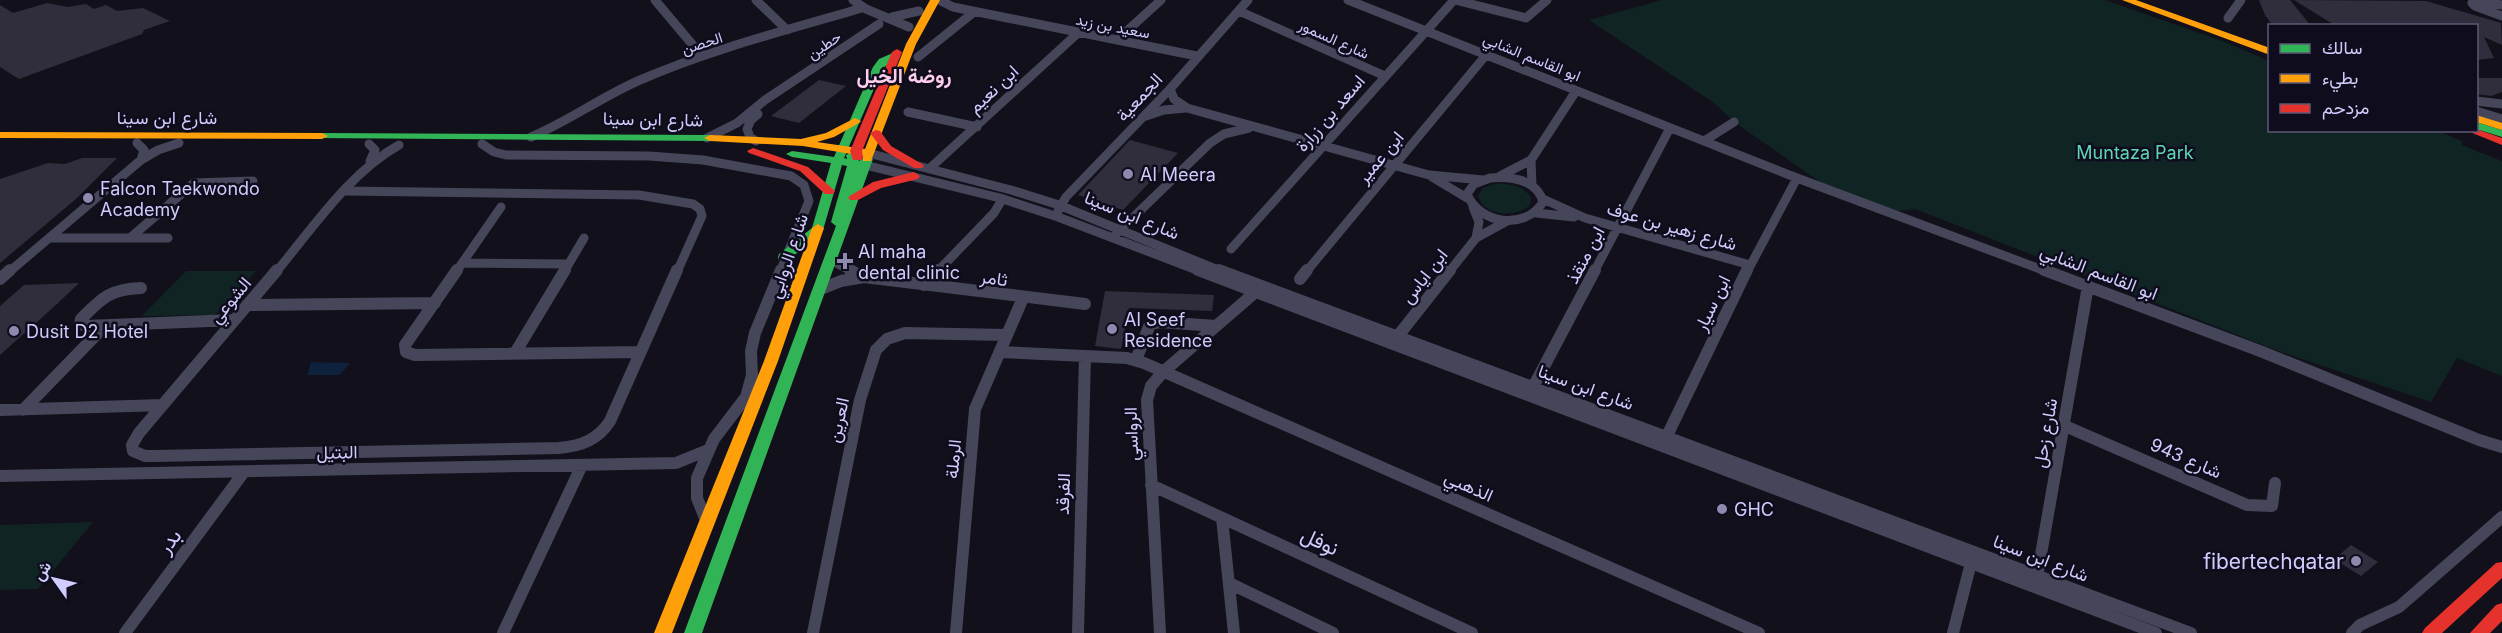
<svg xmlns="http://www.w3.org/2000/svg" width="2502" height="633" font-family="Inter,Vazirmatn,sans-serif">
<rect width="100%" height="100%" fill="#12101a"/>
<path fill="#102424" d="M1662,0H2105L2225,42L2269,61L2270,130L2437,131L2462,141V145L2502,161V376L2457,358L2431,402L2281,352L1915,209L1897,211L1823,184L1734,122L1714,103L1589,20Z
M1494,184C1508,183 1522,185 1531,197L1530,205C1517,218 1483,217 1478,195L1483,188Z
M186,271H256L215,315L142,316Z
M93,522L38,589L0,590V525Z"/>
<path fill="#0e213d" d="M311,362L350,363L340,375H307Z"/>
<path fill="#302e3c" d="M2259,0H2290L2311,26H2273L2265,15Z
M2294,0L2426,1L2501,23L2502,45L2484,37L2494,58L2476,60V26H2336Z
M47,3L68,7L86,4L94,9L106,5L117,11L143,8L170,21L144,30L142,34L19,79L0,67V5L13,13Z
M2476,78H2502V92L2491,96L2476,94Z
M819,80L846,86L799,123L771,116Z
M1130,140L1178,153L1123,210L1078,195Z
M82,158H117L76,199L0,263V179L48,163L65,164Z
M79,283L57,304L0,355V306L24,285Z
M1105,291L1214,295L1212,311L1129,308L1121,349L1095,346Z
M2351,545L2378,562L2361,576L2334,559Z"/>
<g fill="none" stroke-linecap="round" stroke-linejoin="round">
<path stroke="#46465a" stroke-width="9" d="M655,0L702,56
M756,0L787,30
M853,0L866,9L909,27
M939,0L953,7L1197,56
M1348,0L1797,178L2048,272
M1455,0L1526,18L1547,0
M2473,0L2502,5
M2474,0L2472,3L2475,6L2502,16
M1239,11L1385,76
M892,17L919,11
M2228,18L2241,0
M1117,40L1161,0
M918,57L974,12
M1170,89L1174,99L1187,108L1429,175L1483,180
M2476,101L2502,104
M2476,111L2502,119
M908,112L977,127
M1146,116L1164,110L1186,108
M531,137C569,121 603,96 640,80C712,49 787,30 862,8
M707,138L737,123L765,100L879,24
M756,141L750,137L747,129L751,120L758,114
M1704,141L1734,122
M137,143L144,150L141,160
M369,144L375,150L370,161
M482,144L494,152L506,155L649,156L703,160L791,176L804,185L809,201L780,272
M868,153L1011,190L1059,205L1223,272
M1531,160L1532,185
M865,165L1000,198L1058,217L1202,272
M929,169L1078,33
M1500,176L1531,160L1576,91
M1432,177L1467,198
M1490,178C1510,176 1537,179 1543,202C1525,231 1479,224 1467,194L1474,184Z
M346,191L639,195L693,204L700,209L702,216L677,272
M1543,199L1585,218L1750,265
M1473,207L1479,222L1476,238
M1058,211L1066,197L1170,89L1248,0
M1536,213L1574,217
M1116,234L1210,143L1224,134L1249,128
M50,238H168
M130,238L194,183L253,181
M1231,249L1454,0
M831,260L853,272
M464,263L568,264
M9,272L141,160L158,150L179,143
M276,272C313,228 349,173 399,145
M456,272L501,207
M564,272L584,238
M937,272L994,213L1000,203V198
M1306,272L1486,55
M1449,272L1476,238L1507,221
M1594,272L1670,128
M1747,272L1797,178"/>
<path stroke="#46465a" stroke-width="12" d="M277,270L139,433L132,445L133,451L145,456H154L559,448C581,446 598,440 610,421L677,270
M457,270L405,345L406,352L415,355L639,352
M850,270L861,276
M1198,270L2156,633
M1219,270L2191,633
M2044,270L2260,351L2479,440L2502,447
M0,279L10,270
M1300,279L1307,270
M924,285L938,270
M141,288C110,289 102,298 81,319L80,324L86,326L234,320
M821,289L841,281L864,277L1085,304
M247,305L435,303
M1394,341L1450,270
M1001,352L1127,358L1144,363L1759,633
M515,353L565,270
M1136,360L1150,324L1160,322L1216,326
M1531,391L1595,270
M0,410L163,405
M23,410L97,334
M2065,426L2247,505L2272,506L2275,483
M1665,440L1747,270
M0,476L676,463L708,450
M1151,485L1472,633
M1222,518L1234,633
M707,523L697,498V478L714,439L746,397L752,375L751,351L755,333L781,270
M1229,583L1333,633
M2036,583L2088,286
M125,633L244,472
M503,633L582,465
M813,633L860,400L876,350L887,339L905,333L1007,335
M956,633L975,409L1023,298
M1078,633L1085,356
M1160,633L1147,400L1151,386L1163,372L1259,289
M1953,633L1973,555
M2352,633L2360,625L2399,607L2502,517"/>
<path fill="#30b455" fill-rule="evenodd" d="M895,52L900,55L883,68L844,158L847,159L846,155L852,152L856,153L859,161L867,156L873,159L702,633H684L836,226L831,222L847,166L842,165L823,230L789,260H779L778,257L779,254L812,228L831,163L792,157L786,154L792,151L834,157L873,67L879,59Z
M2476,122L2502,130V137L2476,129Z
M322,133L710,135L716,138L710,141L318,138V134Z"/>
<path fill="#ff9f0a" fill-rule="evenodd" d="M930,0H940L916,44L871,161H863V156L803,146L710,141L704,138L710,135L801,139L826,133L855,118L861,121L859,123L834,137L817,142L865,149L906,44Z
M2122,0H2136L2270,48V55Z
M2476,115L2502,123V130L2476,122Z
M0,132L322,133L328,136L322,139L0,138Z
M818,224L824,228L778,361L672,633H654L764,361L812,228Z"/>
<path fill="#e5322d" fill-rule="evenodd" d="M897,49L902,52L862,151L863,158L861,160H853L850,151L892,52Z
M2476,129L2502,138V145L2465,130H2476Z
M876,130L880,131L891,146L922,164L924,166L922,168H914L883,150L870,133Z
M753,148L808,167L835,191L833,194H825L800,171L749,153L747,151Z
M914,172L920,176L918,179L881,188L858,200H850L848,197L873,182Z
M2502,562V578L2442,633H2422L2425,628L2496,563Z
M2502,603V621L2490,633H2470L2496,605Z"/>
</g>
<g fill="#8e8aad" stroke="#0f0d1d" stroke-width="2">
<circle cx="1128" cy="174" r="6"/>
<circle cx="88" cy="198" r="6"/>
<path d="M842 252h6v6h6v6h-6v6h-6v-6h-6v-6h6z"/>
<circle cx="1112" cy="329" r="6"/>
<circle cx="14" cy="331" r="6"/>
<circle cx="1722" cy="509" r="6"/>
<circle cx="2356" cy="561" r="6"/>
</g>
<g text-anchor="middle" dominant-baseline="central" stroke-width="5" stroke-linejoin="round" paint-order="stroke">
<g font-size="15" fill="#d0ccfc" stroke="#0f0d1d">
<text transform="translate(1113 26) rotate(11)">سعيد بن زيد</text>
<text transform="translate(1334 39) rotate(24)">شارع السمور</text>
<text transform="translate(702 43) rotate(-18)">الحصن</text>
<text transform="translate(824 45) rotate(-34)">حطين</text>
<text transform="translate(1532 57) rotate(22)">ابو القاسم الشابي</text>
</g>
<g font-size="18" fill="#d0ccfc" stroke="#0f0d1d">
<text transform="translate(993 89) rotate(-43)">ابن نعيم</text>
<text transform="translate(1139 97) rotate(-47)">الجمعية</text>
<text transform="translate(1330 113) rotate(-49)">اسعد بن زرارة</text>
<text x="167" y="117">شارع ابن سينا</text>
<text transform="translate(653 119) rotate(1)">شارع ابن سينا</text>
<text transform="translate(1380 157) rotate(-50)">ابن عمير</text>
<text transform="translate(1132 215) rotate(22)">شارع ابن سينا</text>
<text transform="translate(1672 226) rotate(16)">شارع زهير بن عوف</text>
<text transform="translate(1585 255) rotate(-62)">ابن منقذ</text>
<text transform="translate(788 256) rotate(-71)">شارع الروابي</text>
<text transform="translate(2099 272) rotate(21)">ابو القاسم الشابي</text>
<text transform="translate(1424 276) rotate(-52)">ابن اياس</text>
<text transform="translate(994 278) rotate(8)">ثامر</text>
<text transform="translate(230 300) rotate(-50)">الشوعي</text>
<text transform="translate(1712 303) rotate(-64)">ابن سيار</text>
<text transform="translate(1586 387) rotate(20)">شارع ابن سينا</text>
<text transform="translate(838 420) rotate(-78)">العرين</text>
<text transform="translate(2045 433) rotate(-80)">شارع زحل</text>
<text transform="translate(1131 434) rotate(-92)">الرواسي</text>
<text transform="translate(337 452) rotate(-1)">البتيل</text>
<text transform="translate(2186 458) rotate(23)">شارع 943</text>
<text transform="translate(953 459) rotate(-85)">الرملة</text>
<text transform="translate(1469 486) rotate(24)">الذهبي</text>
<text transform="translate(1063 494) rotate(-88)">الفرقد</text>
<text transform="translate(2041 558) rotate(21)">شارع ابن سينا</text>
</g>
<g font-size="18" fill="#5dd7b6" stroke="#0f0d1d">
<text x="2135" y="152">Muntaza Park</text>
</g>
<g font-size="18" fill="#d0ccfc" stroke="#0f0d1d" text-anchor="start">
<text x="1140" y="174">Al Meera</text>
<text x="100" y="188">Falcon Taekwondo<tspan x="100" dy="21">Academy</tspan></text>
<text x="858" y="251">Al maha<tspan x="858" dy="21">dental clinic</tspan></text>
<text x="1124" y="319">Al Seef<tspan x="1124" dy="21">Residence</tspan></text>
<text x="26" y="331">Dusit D2 Hotel</text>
<text x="1734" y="509">GHC</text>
</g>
<g font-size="20" font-weight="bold" fill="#fcceec" stroke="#0f0d1d">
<text x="904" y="76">روضة الخيل</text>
</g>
<g font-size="21" fill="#d0ccfc" stroke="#0f0d1d">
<text transform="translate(169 541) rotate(-53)">بدر</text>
<text transform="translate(1320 541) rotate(25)">نوفل</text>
</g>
<g font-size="21" fill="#d0ccfc" stroke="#0f0d1d" text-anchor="end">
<text x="2344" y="561">fibertechqatar</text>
</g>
</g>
<rect x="2268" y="24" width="210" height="108" fill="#0f0d1d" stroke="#5c5976" stroke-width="1.5"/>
<rect x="2280" y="44" width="30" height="9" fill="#30b455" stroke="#5c5976" stroke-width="1.5"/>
<text x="2322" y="54" font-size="18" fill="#d0ccfc">سالك</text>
<rect x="2280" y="74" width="30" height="9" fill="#ff9f0a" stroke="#5c5976" stroke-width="1.5"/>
<text x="2322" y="84" font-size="18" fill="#d0ccfc">بطيء</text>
<rect x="2280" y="104" width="30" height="9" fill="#e5322d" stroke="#5c5976" stroke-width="1.5"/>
<text x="2322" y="114" font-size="18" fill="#d0ccfc">مزدحم</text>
<g transform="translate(54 579) rotate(304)" stroke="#0f0d1d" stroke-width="4.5" paint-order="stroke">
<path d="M0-4.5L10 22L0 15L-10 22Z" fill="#d0ccfc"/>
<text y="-9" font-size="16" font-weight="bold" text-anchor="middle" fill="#d0ccfc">ش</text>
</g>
</svg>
